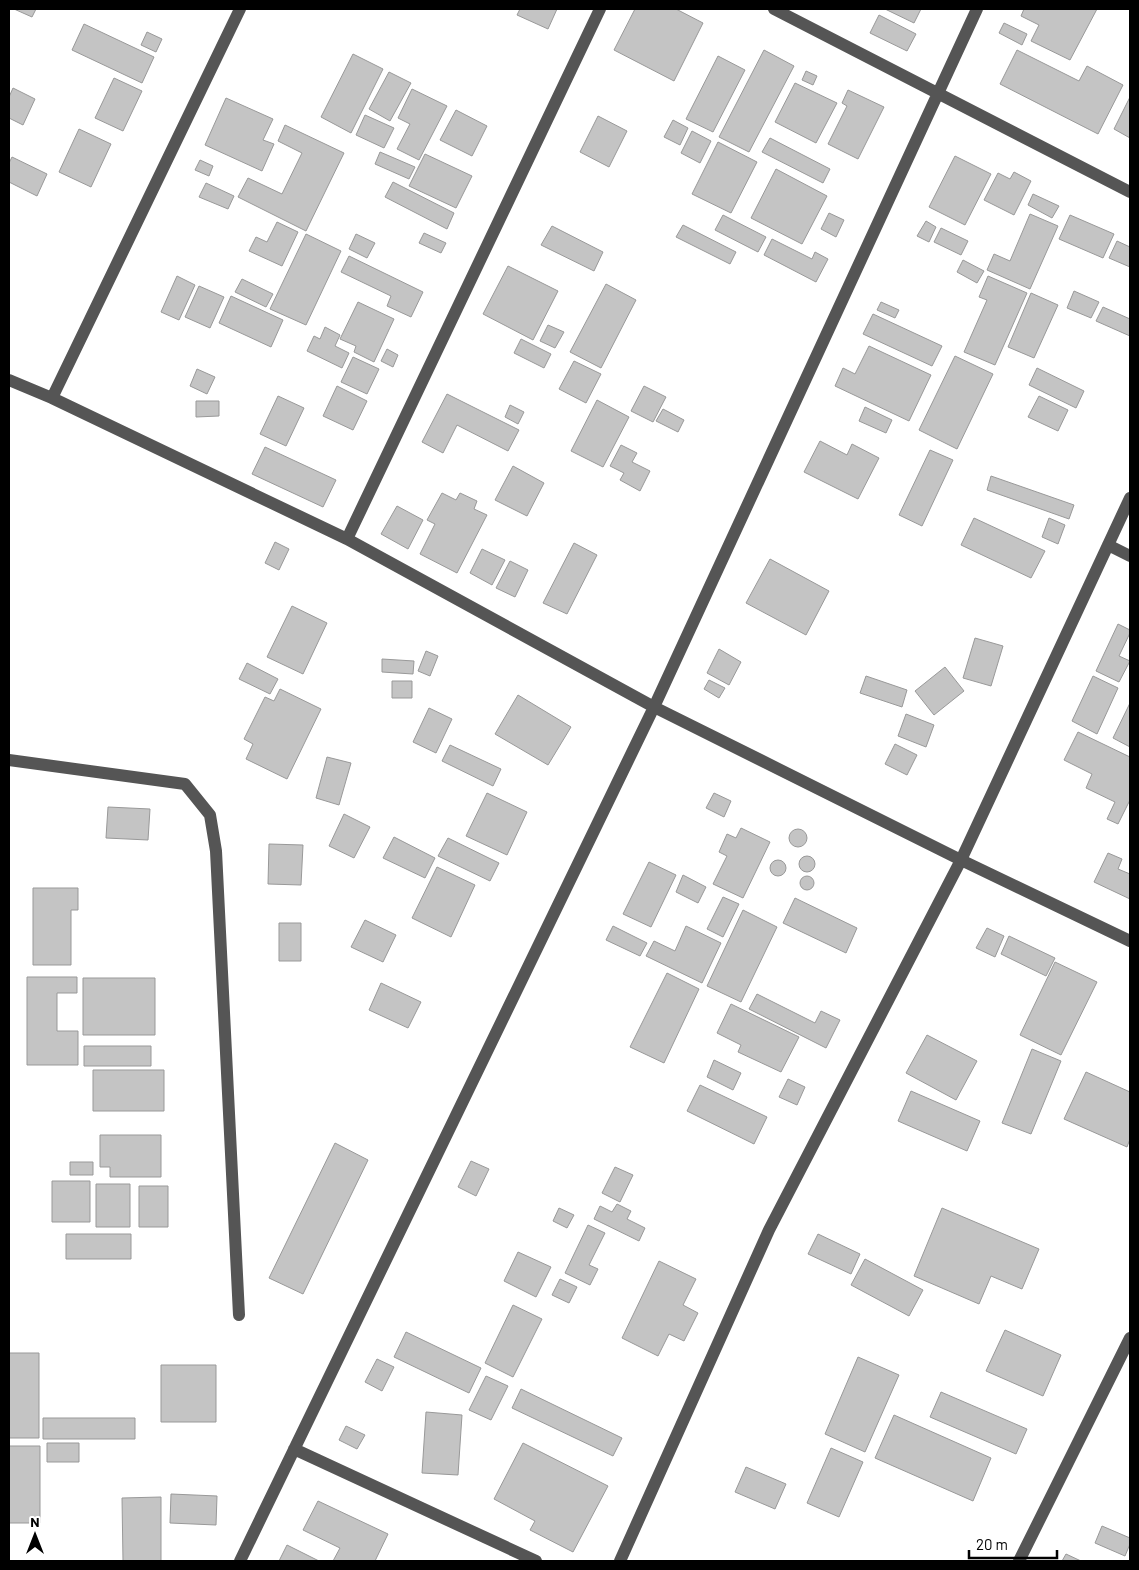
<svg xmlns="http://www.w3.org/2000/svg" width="1139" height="1570" font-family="Barlow,sans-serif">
<rect width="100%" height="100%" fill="#fff"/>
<path fill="#c4c4c4" stroke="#999" d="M14,9H36L32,17Z
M520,9H557L548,29L517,15Z
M635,9H676L703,23L674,81L614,50Z
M885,9H921L914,23Z
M1024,9H1097L1070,60L1031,41L1039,25L1021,16Z
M879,15L916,34L907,51L870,33Z
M1004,23L1027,34L1022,45L999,33Z
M84,24L154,57L142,83L72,50Z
M147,32L162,39L156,52L141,45Z
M764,50L794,66L749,152L719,137Z
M1017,50L1079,81L1087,66L1123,85L1098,134L1000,84Z
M353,54L383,69L351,133L321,117Z
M718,56L745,70L713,132L686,119Z
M806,71L817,76L813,85L802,80Z
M389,72L411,83L390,121L369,109Z
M114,78L142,91L123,131L95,118Z
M795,83L837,103L816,143L775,122Z
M13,88L35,99L23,125L9,118V97Z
M412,89L447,106L419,160L397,149L410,124L398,118Z
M848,90L884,107L858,159L828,144L847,106L842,103Z
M1130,97V138L1114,129Z
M226,98L273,119L263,140L274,144L262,171L205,145Z
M456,110L487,126L472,156L440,140Z
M365,115L394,128L384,148L356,135Z
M598,116L627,131L609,167L580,152Z
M673,120L688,128L680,145L664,137Z
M285,125L344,153L306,231L238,197L248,178L282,194L302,153L278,141Z
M79,129L111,144L91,187L59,172Z
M692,131L711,141L700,163L681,153Z
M770,138L830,169L823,183L762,152Z
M718,142L757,162L731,213L692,194Z
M380,152L415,167L409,179L375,164Z
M425,154L472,176L456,208L409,186Z
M955,156L991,174L965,225L929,207Z
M12,157L47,174L37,196L9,182V163Z
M200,160L213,166L209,176L195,170Z
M776,169L827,196L802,244L751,218Z
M1014,172L1031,181L1014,215L984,200L998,173L1010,179Z
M393,182L454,213L447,229L385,197Z
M206,183L234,196L228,209L199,197Z
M1033,194L1059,206L1052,218L1028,205Z
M829,213L844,220L836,237L821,229Z
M1030,214L1058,226L1030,289L987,270L994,254L1010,261Z
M723,215L766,237L758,252L715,230Z
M1070,215L1114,234L1103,258L1059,239Z
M926,221L936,227L929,242L917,236Z
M277,222L298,232L282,266L249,251L256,237L267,242Z
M683,225L736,252L730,264L676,237Z
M552,226L603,252L594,271L541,245Z
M941,228L968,241L961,255L934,242Z
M424,233L446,243L441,253L419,243Z
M306,234L341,251L306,325L270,309Z
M356,234L375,243L367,258L349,249Z
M772,239L812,259L815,252L828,259L816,282L764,255Z
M1117,241L1130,247V267L1109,258Z
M349,256L423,292L411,317L387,306L391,296L341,272Z
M963,260L984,271L977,283L957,272Z
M508,266L558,291L533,340L483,314Z
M177,276L195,285L179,320L161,312Z
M988,276L1027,293L995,365L964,352L987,300L979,297Z
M242,279L273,294L266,307L235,292Z
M606,284L636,300L601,368L570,352Z
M199,286L224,297L210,328L185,317Z
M1074,291L1099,302L1091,318L1067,308Z
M1031,293L1058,305L1034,358L1008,347Z
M231,296L283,320L271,347L219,323Z
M358,302L394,319L374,362L354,352L356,346L340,339Z
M881,302L899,310L895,318L877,310Z
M1103,307L1130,319V336L1096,321Z
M873,314L942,346L932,366L863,334Z
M548,325L564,332L555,348L540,341Z
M325,327L340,335L335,346L349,353L342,368L307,351L314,336L320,339Z
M521,339L551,354L544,368L514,353Z
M869,346L931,375L909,421L835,386L843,368L855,374Z
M387,349L398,355L393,367L381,361Z
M955,356L993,374L957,449L919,430Z
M353,357L379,369L367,394L341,382Z
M574,361L601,374L586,403L559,389Z
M1037,368L1084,391L1076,408L1029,385Z
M197,369L215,377L207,394L190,386Z
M337,386L367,401L353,430L323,416Z
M644,386L666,397L653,422L631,411Z
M447,394L519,430L508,451L457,425L443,453L422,442Z
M278,396L304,408L286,446L260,434Z
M1039,396L1068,410L1058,431L1028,417Z
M597,400L629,417L603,467L571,451Z
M196,401H219V416L196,417Z
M510,405L524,412L518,424L505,417Z
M865,407L892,420L886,433L859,421Z
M663,409L684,420L678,432L656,421Z
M820,441L847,455L852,444L879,458L858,499L804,472Z
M621,445L637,453L632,462L650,471L640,491L620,480L624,473L610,466Z
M265,447L336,480L323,507L252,474Z
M930,450L953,460L922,526L899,515Z
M513,466L544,483L527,516L495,500Z
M991,476L1074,505L1069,519L987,490Z
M442,493L456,500L460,493L477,501L474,509L487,515L457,573L420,554L435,524L427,520Z
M397,506L423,520L408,549L381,534Z
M974,518L1045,551L1031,578L961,545Z
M1049,518L1065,525L1058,544L1042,537Z
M275,542L289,549L279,570L265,563Z
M574,543L597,555L567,614L543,603Z
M482,549L505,560L492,585L470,573Z
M770,559L829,591L806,635L746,603Z
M510,561L528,570L515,597L496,588Z
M292,606L327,623L303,674L267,657Z
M1118,624L1130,630V633L1119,656L1130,661L1119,682L1096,671Z
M975,638L1003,646L991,686L963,678Z
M719,649L741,662L729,685L707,673Z
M426,651L438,656L430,676L418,671Z
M382,659L414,661L413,674L382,672Z
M247,663L278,679L270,694L239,679Z
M945,667L964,691L934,715L915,691Z
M866,676L907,690L902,707L860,693Z
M1093,676L1118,688L1097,734L1072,721Z
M709,680L725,688L719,698L704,689Z
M392,681H412V698H392Z
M280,689L321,709L287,779L246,759L253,744L244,739L265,697L274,701Z
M518,695L571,727L548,765L495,734Z
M1130,703V747L1113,738Z
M429,708L452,719L436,753L413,742Z
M906,714L934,725L926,747L898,736Z
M1078,732L1130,757V800L1118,824L1107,819L1115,802L1086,788L1092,774L1064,760Z
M895,744L917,755L907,775L885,764Z
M450,745L501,769L493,786L442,761Z
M327,757L351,763L339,805L316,798Z
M487,793L527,812L507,855L466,836Z
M714,793L731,801L724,817L706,808Z
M108,807L150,809L148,840L106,838Z
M344,814L370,827L354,858L329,846Z
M741,828L770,842L743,898L713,884L727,856L719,852L727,834L736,838Z
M789 838a9 9 0 1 1 18 0a9 9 0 1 1-18 0Z
M394,837L435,858L425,878L383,858Z
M448,838L499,863L490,881L438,856Z
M269,844L303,845L301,885L268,884Z
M1108,853L1122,859L1118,869L1130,874V899L1094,882Z
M799 864a8 8 0 1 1 16 0a8 8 0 1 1-16 0Z
M770 868a8 8 0 1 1 16 0a8 8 0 1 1-16 0Z
M649,862L676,875L651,927L623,914Z
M437,867L475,885L451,937L412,918Z
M683,875L706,887L698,903L676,892Z
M800 883a7 7 0 1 1 14 0a7 7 0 1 1-14 0Z
M33,888H78V910H71V965H33Z
M723,897L739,904L723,937L707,929Z
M795,898L857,928L846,953L783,923Z
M743,910L777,927L741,1002L707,986Z
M365,920L396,935L383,962L351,947Z
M279,923H301V961H279Z
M613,926L647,943L640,956L606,940Z
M686,926L721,943L702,983L646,956L654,941L675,951Z
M987,928L1004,936L995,957L976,948Z
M1009,936L1055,958L1046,976L1001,954Z
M1055,962L1097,982L1061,1055L1020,1035Z
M667,973L699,989L664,1063L630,1047Z
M27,977H77V993H57V1031H78V1065H27Z
M83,978H155V1035H83Z
M381,983L421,1002L408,1028L369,1010Z
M757,994L815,1023L821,1011L840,1020L826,1048L749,1009Z
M731,1004L799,1037L781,1072L738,1052L741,1045L717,1033Z
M927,1035L977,1061L956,1100L906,1073Z
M84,1046H151V1066H84Z
M1032,1049L1061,1061L1031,1134L1002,1123Z
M714,1060L741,1073L733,1090L707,1077Z
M93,1070H164V1111H93Z
M1086,1072L1130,1092V1139L1127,1147L1064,1119Z
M788,1079L805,1087L797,1105L779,1097Z
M700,1085L767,1117L754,1144L687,1111Z
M911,1091L980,1121L967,1151L898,1121Z
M100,1135H161V1177H110V1167H100Z
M335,1143L368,1160L303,1294L269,1278Z
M471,1161L489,1169L476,1196L458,1187Z
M70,1162H93V1175H70Z
M615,1167L633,1175L620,1202L602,1193Z
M52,1181H90V1222H52Z
M96,1184H130V1227H96Z
M139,1186H168V1227H139Z
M617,1204L631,1211L627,1219L645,1228L639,1241L594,1219L600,1206L612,1212Z
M559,1208L574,1215L567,1228L553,1221Z
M942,1208L1039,1249L1022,1289L991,1276L979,1304L914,1276Z
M588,1225L605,1233L589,1265L598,1269L590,1285L565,1273Z
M66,1234H131V1259H66Z
M818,1234L860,1254L851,1274L808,1254Z
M518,1252L551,1267L536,1297L504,1281Z
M865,1259L923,1290L909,1316L851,1285Z
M659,1261L696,1279L683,1305L698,1313L684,1341L669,1334L658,1356L622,1338Z
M560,1279L577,1287L569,1303L552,1295Z
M513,1305L542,1319L513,1377L485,1363Z
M1005,1330L1061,1355L1043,1396L986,1371Z
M406,1332L481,1368L469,1393L394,1357Z
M9,1353H39V1438H9Z
M858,1357L899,1375L865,1452L825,1434Z
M377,1359L394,1367L382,1391L365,1382Z
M161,1365H216V1422H161Z
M486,1376L508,1386L491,1420L469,1410Z
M521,1389L622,1438L613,1456L512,1408Z
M941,1392L1027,1429L1016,1454L930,1417Z
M426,1412L462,1415L458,1475L422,1473Z
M894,1415L991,1458L973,1501L875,1458Z
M43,1418H135V1439H43Z
M346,1426L365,1435L357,1449L339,1440Z
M47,1443H79V1462H47Z
M523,1443L608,1486L573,1552L530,1530L535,1521L494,1499Z
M9,1446H40V1523H9Z
M831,1448L863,1462L839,1517L807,1503Z
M746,1467L786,1484L775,1509L735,1492Z
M171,1494L217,1496L216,1525L170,1523Z
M161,1497V1561H123L122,1498Z
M318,1501L388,1534L375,1561H333L340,1548L303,1530Z
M1102,1526L1130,1538V1544L1125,1556L1095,1543Z
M287,1545L319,1561H279Z
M1066,1554L1081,1561H1062Z"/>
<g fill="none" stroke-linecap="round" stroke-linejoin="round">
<path stroke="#555" stroke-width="12" d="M774,9L1130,192
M9,380L52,398L347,539L654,707L961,860L1130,941
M52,398L240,9
M347,539L600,9
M1108,545L1130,556
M9,760L185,784L210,815L216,851L239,1315
M294,1449L536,1561
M240,1561L654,707L977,9
M620,1561L769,1230L961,860L1130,498
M1019,1561L1130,1338"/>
</g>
<rect width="1139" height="1570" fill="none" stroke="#000000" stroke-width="20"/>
<g transform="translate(35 1535)" stroke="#ffffff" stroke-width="4" paint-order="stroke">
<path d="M0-4L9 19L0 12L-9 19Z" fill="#000000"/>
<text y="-8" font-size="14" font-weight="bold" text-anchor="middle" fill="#000000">N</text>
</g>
<path d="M969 1550v8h88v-8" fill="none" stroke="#000000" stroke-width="2.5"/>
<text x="976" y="1550" font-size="15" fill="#000000" stroke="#ffffff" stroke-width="4" paint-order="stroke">20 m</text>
</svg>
